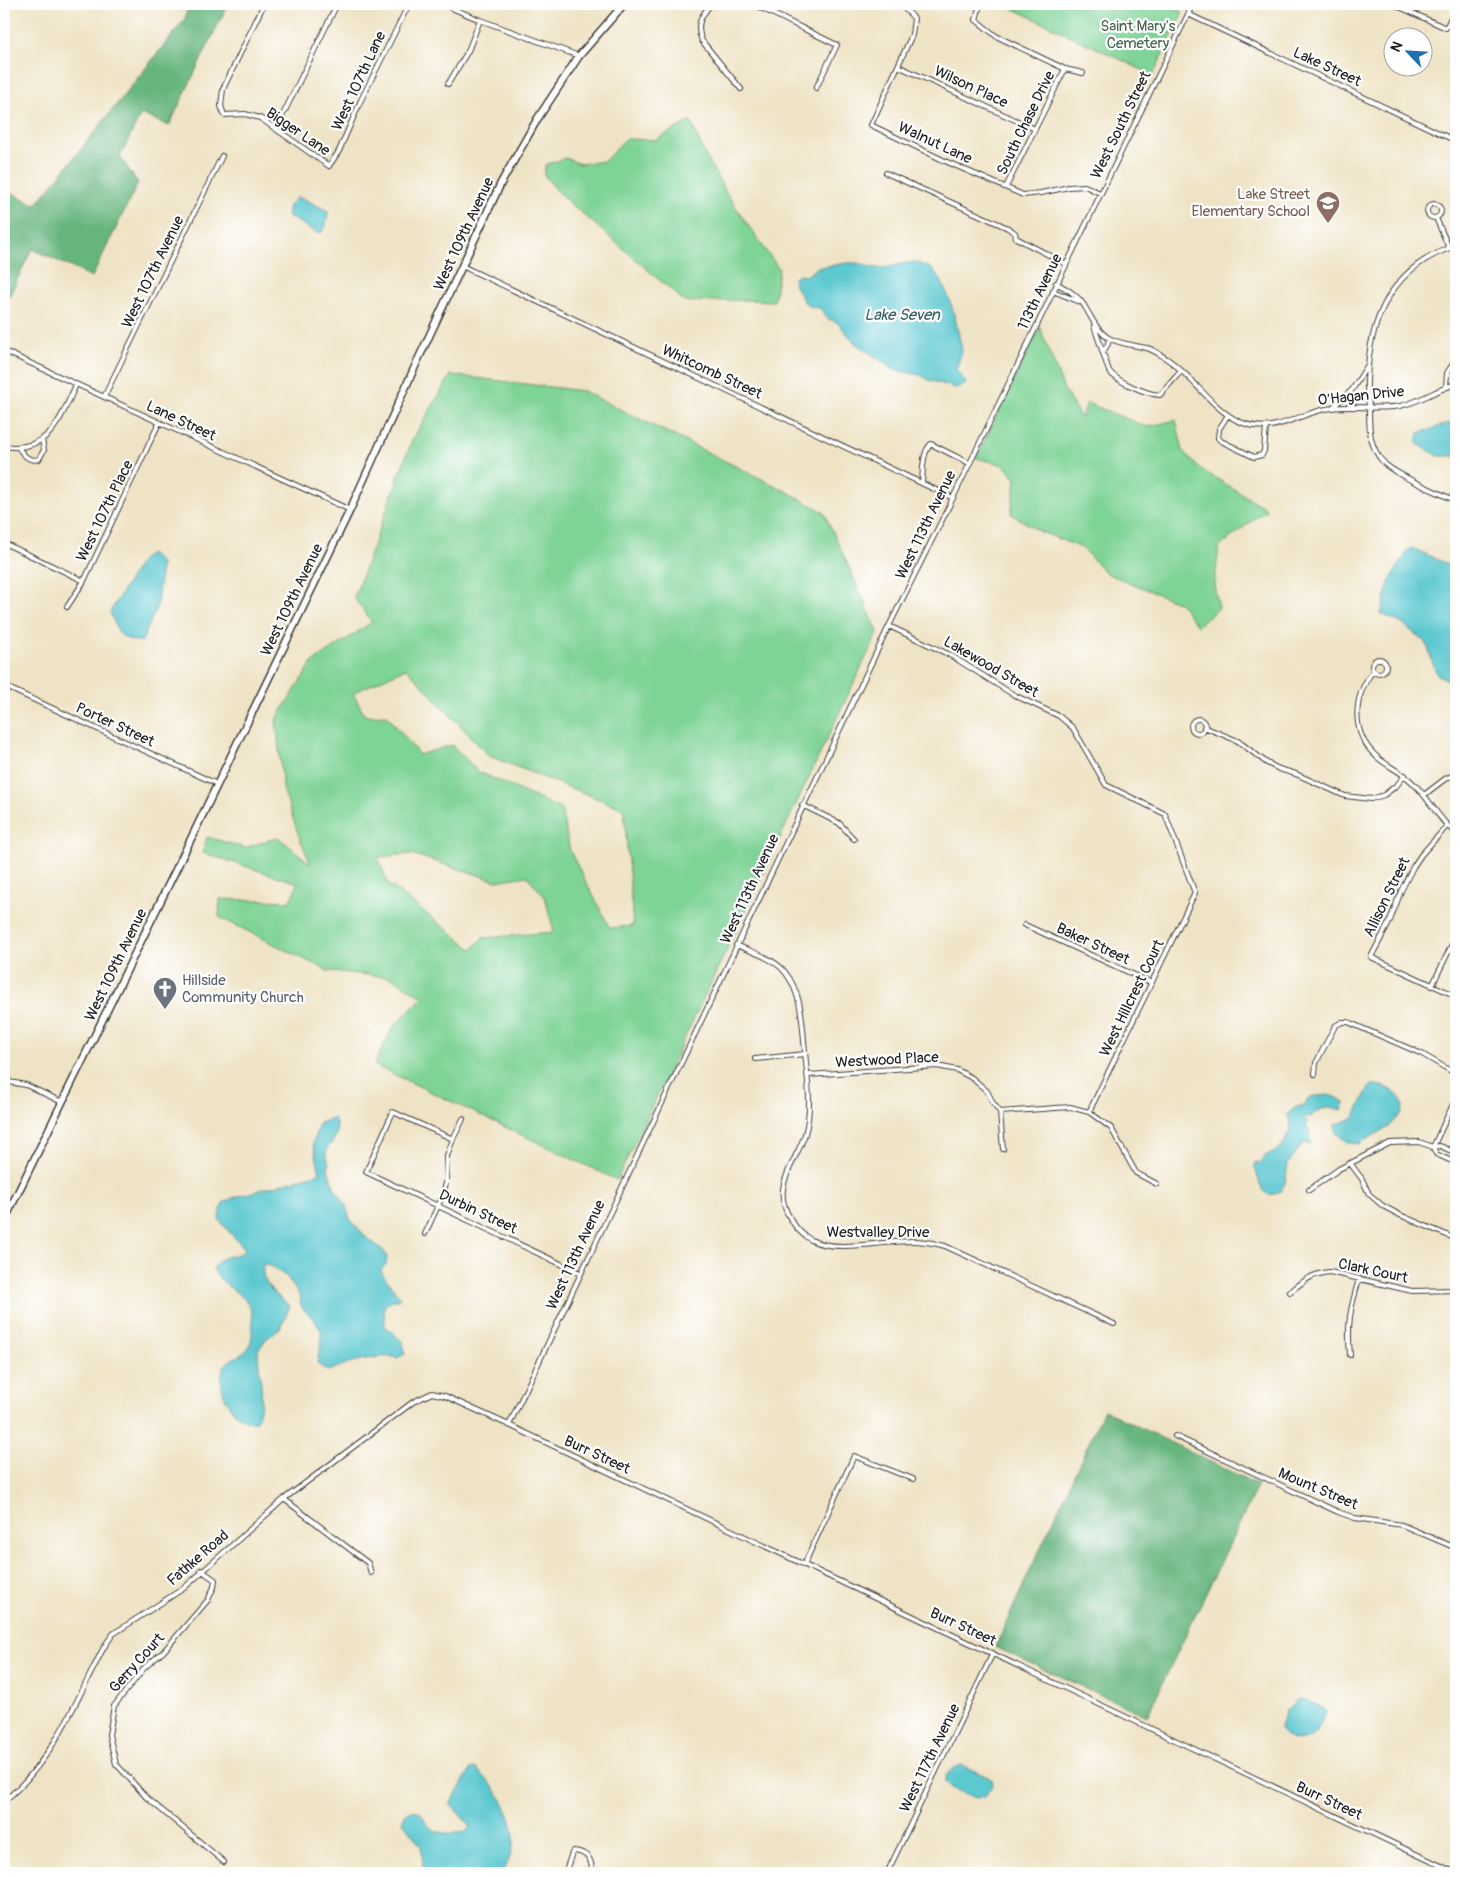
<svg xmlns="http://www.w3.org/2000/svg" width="1460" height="1877" font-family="Pangolin,sans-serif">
<rect width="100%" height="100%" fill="#fff"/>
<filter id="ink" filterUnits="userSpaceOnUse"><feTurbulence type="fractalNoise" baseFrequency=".02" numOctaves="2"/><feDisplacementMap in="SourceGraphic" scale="10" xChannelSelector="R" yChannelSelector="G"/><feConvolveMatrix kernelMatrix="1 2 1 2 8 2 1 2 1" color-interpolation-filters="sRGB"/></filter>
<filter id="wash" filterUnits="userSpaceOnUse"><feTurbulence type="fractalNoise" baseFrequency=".0096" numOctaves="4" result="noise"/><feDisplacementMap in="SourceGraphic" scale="20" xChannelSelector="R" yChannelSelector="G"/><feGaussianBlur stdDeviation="1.12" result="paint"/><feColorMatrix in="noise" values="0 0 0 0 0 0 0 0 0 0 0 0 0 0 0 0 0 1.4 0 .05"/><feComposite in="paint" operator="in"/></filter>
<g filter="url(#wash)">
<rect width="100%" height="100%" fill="#efe3c5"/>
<path fill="#7ed396" stroke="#4d7859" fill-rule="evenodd" d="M1014,4H1165L1183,12L1153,75L1012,8Z
M691,121C710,175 746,222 779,269L774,301L746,300L685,302L562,196L544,175L545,165L566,158L580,164L605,161L625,139L655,140Z
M1040,327L1064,390L1081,418L1087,403L1147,427L1176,420L1183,451L1199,468L1267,509L1219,547L1214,586L1219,608L1197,626L1180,603L1106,573L1082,548L1041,532L1011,514L1016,479L1004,465L976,458Z
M451,375L583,391L784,490L824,512L878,632L617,1180L374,1065L393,1027L423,997L391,977L328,971L219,917L220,899L290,901L298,883L203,853L207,837L245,848L278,837L311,864L300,839L283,789L276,720L312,663L372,622L354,598L412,440ZM406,668L489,756L624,809L633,926L610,928L570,851L561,809L479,772L452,745L419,755L387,715L365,716L353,693ZM412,854L497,881L527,876L545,897L554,932L483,938L472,949L388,884L378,857Z"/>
<path fill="#66b57f" stroke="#41684e" d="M188,4H228L169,126L141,114L120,157L138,183L92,277L32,249L4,307V265L11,248L4,244V189L36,205L185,19Z
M1104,1410L1258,1485L1147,1716L995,1647Z"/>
<path fill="#5bc8d0" stroke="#3c7276" d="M297,197L306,200L328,211L326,225L321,233L313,231L287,215L289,205Z
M917,262C922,266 928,265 933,270C950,287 958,329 962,351L956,370L966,382L965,385L955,388L929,380L920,375L895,370L855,343L838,323L827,318L820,308C803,306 806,304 798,291C795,286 794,285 793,279L798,275L806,276L818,267C831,267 842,262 856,263C866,264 871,269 882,268C894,267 905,262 917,262Z
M1456,421V456H1439L1417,444L1419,433Z
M1412,548L1456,568V684L1438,675L1435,670L1428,648L1424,641L1403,624L1381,614L1389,582L1408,550Z
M150,554L161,563L157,606L142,641C120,642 117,630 110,612L142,559Z
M1372,1085C1386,1085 1400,1093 1403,1105L1402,1113L1389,1127L1358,1144L1347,1142L1336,1133L1335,1125L1354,1118L1368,1089Z
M1327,1095L1336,1097L1345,1103L1342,1110C1329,1106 1320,1107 1310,1118L1307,1116L1304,1118L1308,1122L1306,1126L1309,1130L1311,1145L1303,1143L1288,1164L1285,1183L1280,1192C1264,1200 1260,1186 1257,1174C1256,1168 1253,1168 1255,1162L1261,1163L1266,1155C1278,1154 1285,1144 1287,1135L1292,1133L1290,1131L1291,1121L1287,1115C1293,1108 1297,1106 1305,1105C1308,1093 1317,1097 1327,1095Z
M334,1118C339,1130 337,1139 327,1148L326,1156L329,1163L328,1170L334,1187L345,1203L350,1219L367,1238L383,1250L387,1257L386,1264L381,1270L383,1275L400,1297L398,1300H392L384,1306L385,1326L403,1342L405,1354L397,1358C381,1353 345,1363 329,1371L324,1369L317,1363C319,1352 325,1336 319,1326C314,1318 305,1313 300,1304L301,1298L287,1277L269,1265L263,1264C260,1283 276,1295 290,1306L280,1329L267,1338L258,1350C258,1373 267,1398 256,1421C233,1425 214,1387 224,1367C230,1356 245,1357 250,1345C253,1337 253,1322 252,1314C249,1293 220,1287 213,1268C223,1253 230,1258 243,1252L245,1249C241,1244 219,1222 219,1218C219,1214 222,1207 223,1203L235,1197L320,1173L313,1143L319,1123Z
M1298,1699L1306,1700L1325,1709L1327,1712C1319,1722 1318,1739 1302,1740C1297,1741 1294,1741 1290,1739C1284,1736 1281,1732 1280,1727L1286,1710Z
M962,1765L992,1779L993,1785L985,1796L976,1798L951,1788L945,1782C944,1773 954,1767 962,1765Z
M475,1768C495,1785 510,1808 514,1835C515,1847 508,1862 503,1873H424L421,1846L402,1821L406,1813C422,1806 420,1815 427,1824C437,1836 457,1835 469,1829L470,1825L450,1804L470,1770Z"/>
</g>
<g filter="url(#ink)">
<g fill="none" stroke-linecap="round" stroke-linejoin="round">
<defs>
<path id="minor" d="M264,4L223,89L221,106L224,115L245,114L260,118L329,166L339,151L361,100L409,4
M442,4L480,20L579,56
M711,4C701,16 695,25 702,41L741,89
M753,4L837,45L816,88
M900,4L914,18L912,35L871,125L945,161L1023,195L1041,193L1069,187L1085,186L1100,193
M980,4L976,20L996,36L1065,69
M1393,4L1446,28L1456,7
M1188,14L1456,141
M898,66L1035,129
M448,84L468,51L480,20
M276,129L337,4
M886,173L1008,228L1015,233L1016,238L1066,264
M1006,187L1065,69L1083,73
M1427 211a7 7 0 1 1 14 0a7 7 0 1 1-14 0Z
M1436,218L1449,248
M1456,246C1392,266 1369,318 1367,381C1366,390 1369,399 1369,408C1369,429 1369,448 1385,464C1399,477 1438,492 1456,501
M462,266L953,498
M1056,283C1067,289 1079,296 1085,307C1092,318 1096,329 1107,337C1118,344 1134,345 1147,348C1154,350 1161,355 1167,359C1193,376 1210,407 1238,421C1275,438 1297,412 1332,408C1354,405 1378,410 1400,406C1420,402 1437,389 1456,384
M1053,291L1080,302
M1094,326L1109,371C1117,382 1147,394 1160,395L1181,371
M4,351L350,510
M1103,352L1108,344L1109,338
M1446,387L1447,373L1456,359
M104,397L222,156
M1333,407L1352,390L1367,366
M1228,415L1219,429L1218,438L1221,441L1254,457L1262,455L1264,451L1266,427
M4,446C50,453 60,419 76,385
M18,447C23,455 29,462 39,459L44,450L42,440
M922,483C923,472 922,452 931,444L969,463
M4,543L84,581
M67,607L84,581L159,423
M889,626L950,655L1014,695L1059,716L1073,728L1106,785L1165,814L1195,893L1089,1112
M1372 666a7 7 0 1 1 14 0a7 7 0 1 1-14 0Z
M1373,671C1353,697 1350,733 1377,757C1388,767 1403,772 1414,784C1430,799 1438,820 1456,833
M4,686L217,784
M1191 726a7 7 0 1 1 14 0a7 7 0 1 1-14 0Z
M1204,727L1238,741L1267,763L1279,769L1296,774L1345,796L1371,799L1384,795L1397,785L1405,775
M1424,795L1445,779L1456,774
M802,805L839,823L854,839
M1447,826L1421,855L1413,867L1401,891L1389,923L1371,957L1456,996
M1025,925L1152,983
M736,945C752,952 774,958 785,972C803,995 802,1024 805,1051C807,1078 813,1107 805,1134C796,1163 770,1187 790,1218C795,1227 802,1235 811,1240C836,1253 883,1241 912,1241C923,1241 934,1243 945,1246L1114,1324
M1432,986L1456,936
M755,1059L805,1054
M1315,1074L1316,1063L1335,1026L1342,1022H1348L1422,1054L1456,1074
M809,1075L937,1066L957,1070L972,1078L987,1091L993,1103L1000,1112L1003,1149
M4,1081L26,1085L62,1102
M1000,1112L1070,1107L1089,1112L1111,1128L1136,1173L1157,1184
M453,1139L393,1112L366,1172L580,1273
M1433,1147L1456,1098
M1433,1147L1436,1154L1456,1163
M1350,1163L1362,1179L1369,1194L1383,1206L1400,1215L1456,1239
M1309,1190L1339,1169L1390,1143L1419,1142L1433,1147L1440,1146L1456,1153
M425,1234L443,1195L446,1183L447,1156L453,1139L463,1119
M1290,1292C1305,1280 1311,1274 1330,1272L1412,1291L1456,1290
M1350,1355C1347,1323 1350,1310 1359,1279
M509,1425L889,626L953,498L1193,4
M1175,1436L1338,1512L1355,1518L1402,1525L1456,1548
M284,1499L368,1563L371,1573
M804,1565L854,1456L913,1479
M201,1570L215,1580L214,1587L208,1600L163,1652L145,1667L114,1706L109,1735L116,1764L128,1777L146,1797L224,1862
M4,1801C52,1763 76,1701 104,1647L113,1634L184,1588L284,1499L413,1402L432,1393L445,1396L509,1425L1456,1873
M565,1873L572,1853L574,1851C589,1853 592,1860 592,1873
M887,1873L993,1653"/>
<path id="primary" d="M4,1221L187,847L350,510L417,362L501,183L538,118L579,56L624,4"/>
</defs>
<use href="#minor" stroke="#3c3a35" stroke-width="6"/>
<use href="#primary" stroke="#3c3a35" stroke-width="9"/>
<use href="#minor" stroke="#fff" stroke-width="4"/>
<use href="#primary" stroke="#fff" stroke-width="6"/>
</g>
</g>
<defs>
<symbol id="school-pin" viewBox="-11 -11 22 30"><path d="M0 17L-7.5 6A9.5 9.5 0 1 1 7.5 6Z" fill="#8d6e63" stroke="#fff"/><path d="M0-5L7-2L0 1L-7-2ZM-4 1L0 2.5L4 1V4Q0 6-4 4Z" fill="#fff"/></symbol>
<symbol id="church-pin" viewBox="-11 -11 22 30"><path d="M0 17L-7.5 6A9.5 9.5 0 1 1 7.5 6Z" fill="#6b7280" stroke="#fff"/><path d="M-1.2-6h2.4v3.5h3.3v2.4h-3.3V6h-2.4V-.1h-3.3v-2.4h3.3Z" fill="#fff"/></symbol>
</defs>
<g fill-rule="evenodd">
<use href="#school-pin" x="1314" y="189" width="28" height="38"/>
<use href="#church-pin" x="151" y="975" width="28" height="38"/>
</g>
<g text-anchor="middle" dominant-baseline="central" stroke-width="4.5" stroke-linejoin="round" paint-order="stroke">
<g font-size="15" fill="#43654d" stroke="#fff">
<text x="1138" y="26">Saint Mary's<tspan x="1138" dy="17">Cemetery</tspan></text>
</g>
<g font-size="15" fill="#1c1c1c" stroke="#fff">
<text transform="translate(1327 67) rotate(25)">Lake Street</text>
<text transform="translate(359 81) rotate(-65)">West 107th Lane</text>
<text transform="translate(971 87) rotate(25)">Wilson Place</text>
<text transform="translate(1026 123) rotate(-64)">South Chase Drive</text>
<text transform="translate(1121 125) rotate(-64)">West South Street</text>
<text transform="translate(298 132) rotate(34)">Bigger Lane</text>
<text transform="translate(935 143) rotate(25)">Walnut Lane</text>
<text transform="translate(464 234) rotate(-65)">West 109th Avenue</text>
<text transform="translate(153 272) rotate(-64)">West 107th Avenue</text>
<text transform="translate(1040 292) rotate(-64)">113th Avenue</text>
<text transform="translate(712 372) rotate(25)">Whitcomb Street</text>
<text transform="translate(1361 396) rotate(-6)">O'Hagan Drive</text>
<text transform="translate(181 421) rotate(25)">Lane Street</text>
<text transform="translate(105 511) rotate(-64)">West 107th Place</text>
<text transform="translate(926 525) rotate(-64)">West 113th Avenue</text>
<text transform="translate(292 600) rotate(-64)">West 109th Avenue</text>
<text transform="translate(991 667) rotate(30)">Lakewood Street</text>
<text transform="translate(115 725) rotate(25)">Porter Street</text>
<text transform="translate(750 889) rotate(-65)">West 113th Avenue</text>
<text transform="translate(1387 897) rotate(-64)">Allison Street</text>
<text transform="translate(1093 944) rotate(25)">Baker Street</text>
<text transform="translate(116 965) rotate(-64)">West 109th Avenue</text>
<text transform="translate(1132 998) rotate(-64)">West Hillcrest Court</text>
<text transform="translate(887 1060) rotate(-3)">Westwood Place</text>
<text transform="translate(478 1212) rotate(25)">Durbin Street</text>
<text x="878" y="1232">Westvalley Drive</text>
<text transform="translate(576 1255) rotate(-65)">West 113th Avenue</text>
<text transform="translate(1373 1271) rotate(12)">Clark Court</text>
<text transform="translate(597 1455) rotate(25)">Burr Street</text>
<text transform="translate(1318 1489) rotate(23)">Mount Street</text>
<text transform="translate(198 1558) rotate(-41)">Fathke Road</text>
<text transform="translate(963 1627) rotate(25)">Burr Street</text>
<text transform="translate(137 1663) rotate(-48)">Gerry Court</text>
<text transform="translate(930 1758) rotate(-64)">West 117th Avenue</text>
<text transform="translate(1329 1801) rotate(25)">Burr Street</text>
</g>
<g font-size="15" fill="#785e54" stroke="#fff" text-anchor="end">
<text x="1310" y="194">Lake Street<tspan x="1310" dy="17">Elementary School</tspan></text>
</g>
<g font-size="15" fill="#5b616d" stroke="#fff" text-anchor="start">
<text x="182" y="980">Hillside<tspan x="182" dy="17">Community Church</tspan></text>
</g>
<g font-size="16" font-style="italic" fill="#356164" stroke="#fff">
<text x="902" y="315">Lake Seven</text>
</g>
</g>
<rect width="1460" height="1877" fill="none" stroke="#fff" stroke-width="20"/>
<g transform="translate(1408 52) rotate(295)"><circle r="24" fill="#ffffff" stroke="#a4a4a4"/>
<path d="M0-4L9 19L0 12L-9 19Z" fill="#1f6fb2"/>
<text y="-8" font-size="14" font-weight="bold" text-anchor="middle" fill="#1c1c1c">N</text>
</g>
</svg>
